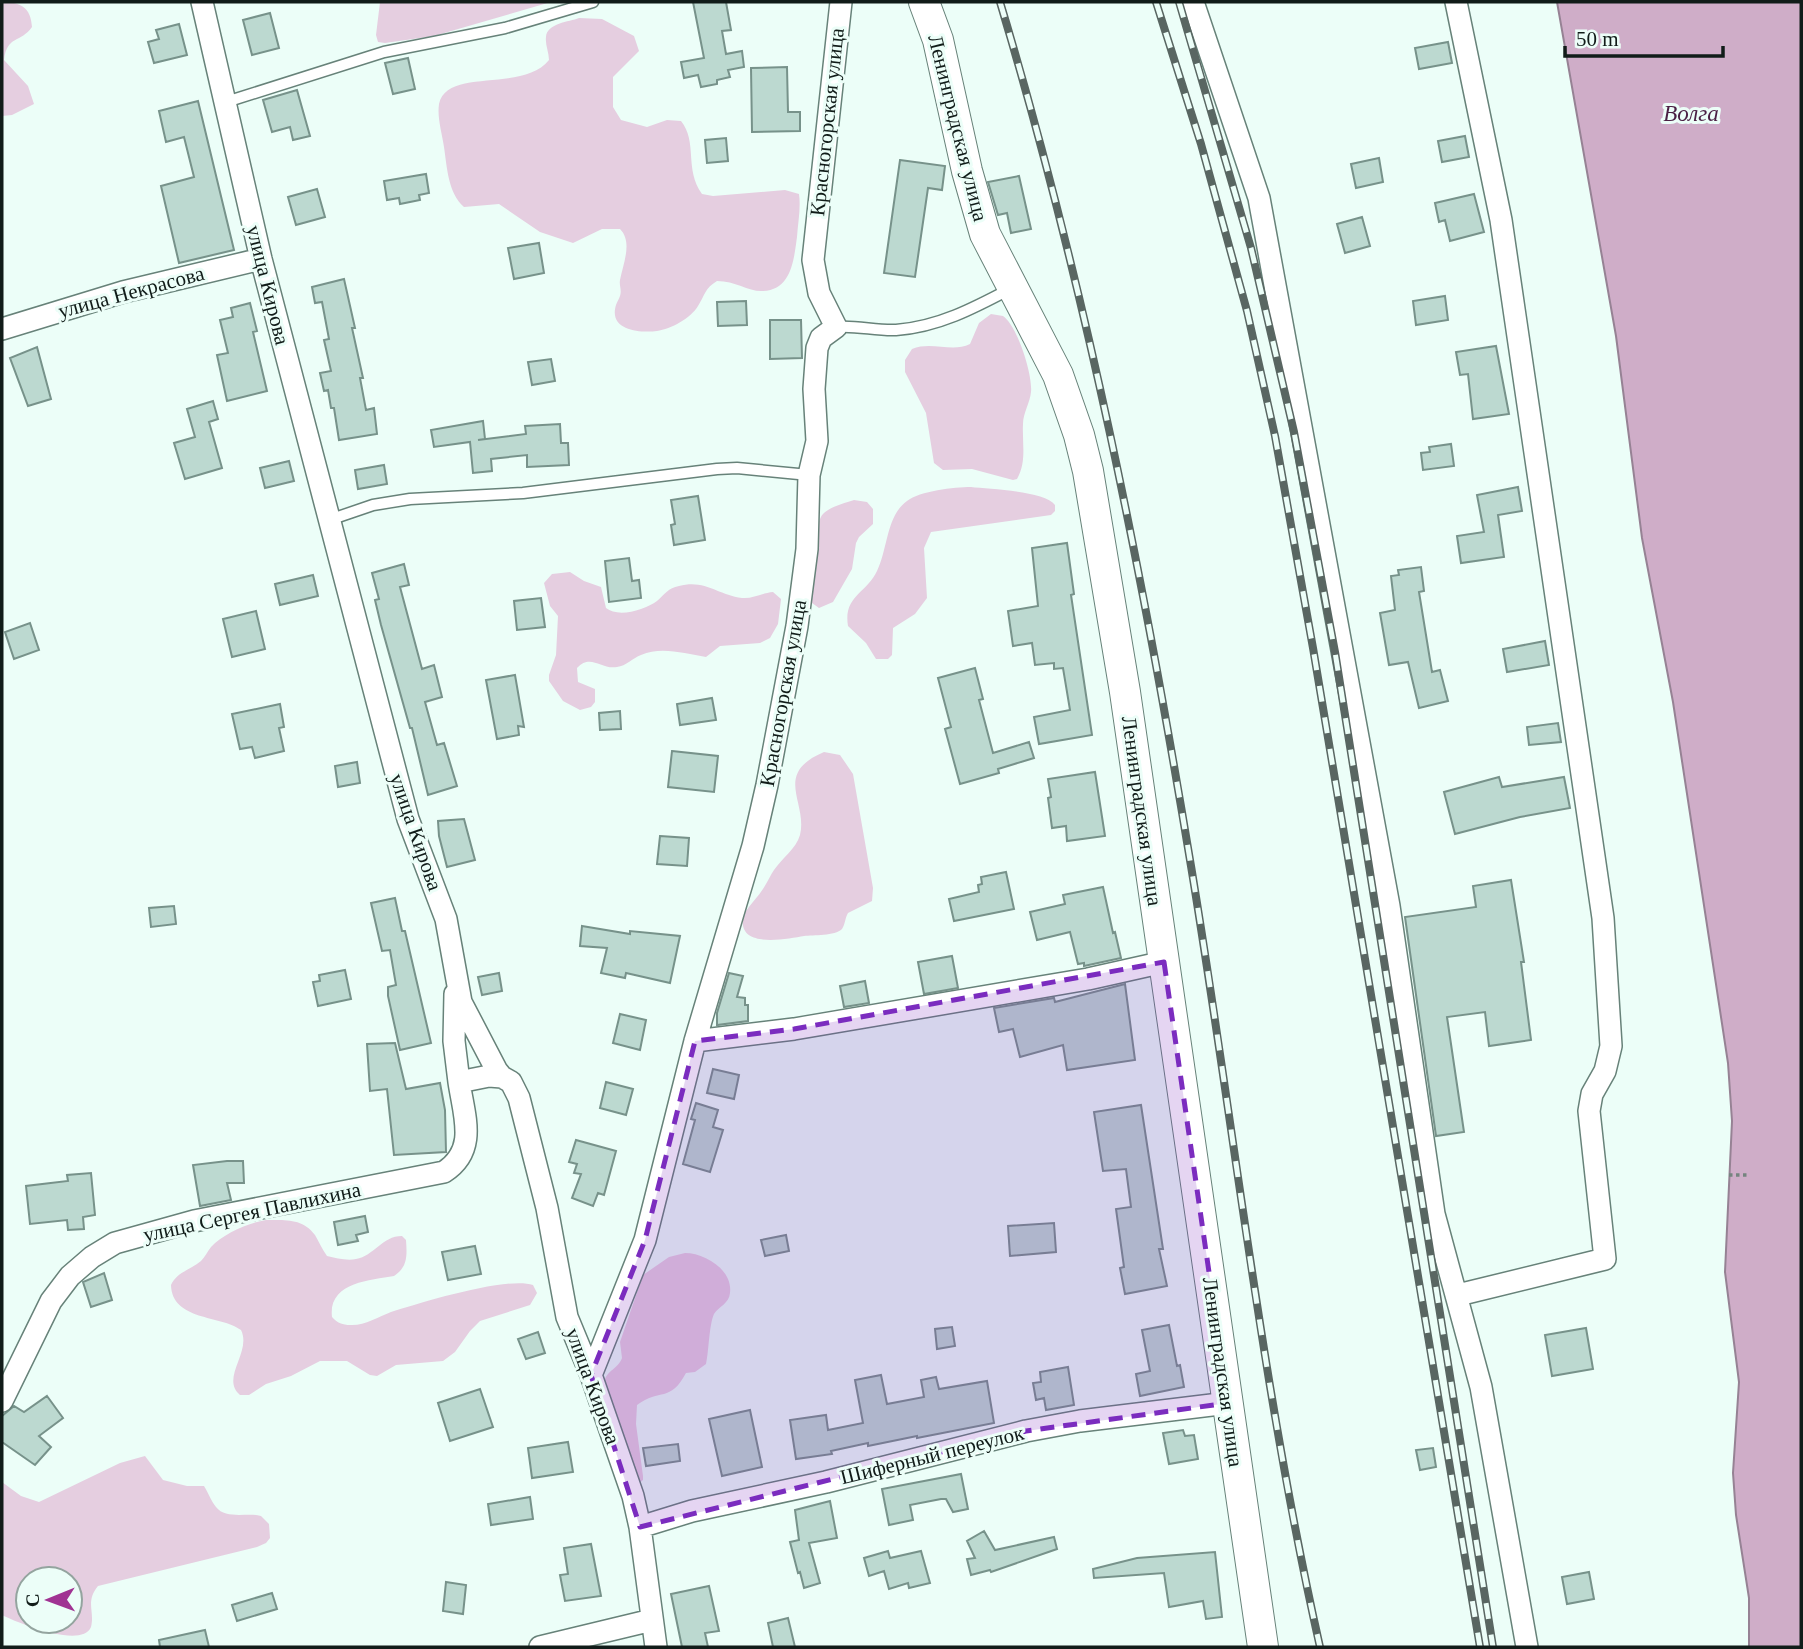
<svg xmlns="http://www.w3.org/2000/svg" width="1803" height="1649" font-family="Georgia,serif">
<rect width="100%" height="100%" fill="#ecfef8"/>
<path fill="#e5cee0" fill-rule="evenodd" d="M2,2C20,2 31,7 32,27C21,43 7,35 4,60L28,86L34,104L12,115L2,116Z
M380,2H551L434,36L385,43L378,42L376,35Z
M579,18L602,19L634,36L639,51L613,77V107L621,120L647,127L667,120L681,121C698,142 684,169 702,194L713,196L785,190L799,194C801,208 798,222 797,237C794,258 792,290 763,291C749,292 736,281 717,281C705,288 705,295 698,306C691,318 671,329 657,331C641,333 608,331 616,305C617,302 619,299 620,296C622,290 619,286 620,280C623,264 633,242 620,229H602L573,243L540,232L499,204L464,207C448,193 447,167 444,147C442,133 437,118 439,104C447,67 523,93 549,60C549,52 545,45 546,37C547,23 569,22 579,18Z
M991,314L1003,316C1017,325 1033,375 1031,392C1030,403 1023,413 1023,424C1022,443 1027,462 1017,479L1013,480L972,469L943,470L934,463L926,413L905,372V360L912,349C932,341 952,353 970,344L979,323Z
M971,487C989,489 1045,491 1055,505V511L1051,515L931,532L924,548L927,598L915,614L893,628L892,655L888,659H876L866,643L848,626C843,596 867,593 877,571C888,549 886,516 907,501C920,491 954,487 971,487Z
M854,500L867,502L873,509V524L859,537L856,543L852,569L833,602L819,608L812,603C809,589 813,524 823,514C830,507 844,503 854,500Z
M570,572L584,581L601,587L606,608C618,618 645,610 657,601C665,594 668,588 679,586C705,579 718,595 742,598C753,599 762,593 773,592L781,599L778,624L770,638L760,643L720,646L706,657C685,654 662,646 641,655C633,658 626,666 617,667C601,670 591,653 577,668L578,682L595,689V702L591,707L580,710L563,701L549,681V675L556,655L558,616L550,606L544,583L552,574Z
M824,752L840,755L853,774L873,888L872,901L848,913C845,918 845,925 842,929C835,936 813,935 804,936C786,939 734,950 744,914C751,903 760,895 766,884C769,879 771,874 774,870C782,858 796,849 800,835C808,802 772,774 824,752Z
M266,1220C284,1220 303,1218 315,1235C319,1242 322,1249 327,1256C336,1258 347,1261 356,1259C374,1256 382,1236 402,1236L406,1240C407,1255 408,1267 394,1276C369,1280 328,1283 332,1317C337,1323 343,1325 350,1325C364,1326 378,1317 391,1312C420,1303 507,1276 533,1285L537,1293L530,1305L480,1321L470,1331L455,1352L443,1361L396,1365L377,1376L370,1375L347,1361H320L291,1376L266,1384L249,1395H240C220,1378 252,1352 241,1330C221,1315 172,1321 171,1285C177,1272 190,1270 201,1261C205,1257 207,1252 211,1247C223,1234 248,1223 266,1220Z
M685,1253C705,1253 733,1270 730,1293C729,1304 719,1306 714,1314C709,1325 709,1351 706,1364L695,1372L686,1373C670,1403 660,1388 637,1405L636,1424L643,1476V1480L638,1484L604,1382C607,1370 618,1369 622,1358L620,1342L643,1275L669,1257Z
M145,1456L163,1480L187,1486H204C208,1492 211,1501 216,1507C226,1520 248,1512 261,1516L269,1524L270,1538L266,1543L257,1547L98,1586C85,1602 95,1611 91,1627C82,1649 18,1623 2,1615V1482L21,1496L39,1502L120,1463ZM70,1579V1621H28V1579Z"/>
<path fill="#cfadc8" stroke="#968294" stroke-width="2" d="M1557,2H1801V1647H1749V1598L1736,1515L1733,1473L1739,1382L1725,1272L1732,1121L1728,1063L1673,702L1642,538L1616,336Z"/>
<path fill="#bcd9d0" stroke="#77928a" stroke-width="2" d="M693,2H726L731,30L722,31L726,54L742,51L744,67L728,70L730,77L717,80V84L701,87L698,75L684,78L681,62L704,58Z
M270,13L279,48L252,55L243,20Z
M179,24L187,55L154,63L148,42L159,39L156,30Z
M1448,42L1452,63L1419,69L1415,48Z
M408,58L415,89L393,94L385,63Z
M787,67L788,112H800V131L752,132L751,68Z
M297,90L310,136L293,140L290,127L272,132L263,100Z
M198,101L234,250L179,263L161,186L194,177L184,137L166,142L159,111Z
M1465,136L1469,157L1442,162L1438,141Z
M726,138L728,161L707,163L705,140Z
M1379,158L1383,182L1356,188L1351,164Z
M900,160L945,166L942,190L928,188L915,277L884,273Z
M426,174L429,193L419,195L420,200L400,204L399,198L387,200L384,181Z
M1019,176L1031,229L1011,233L1007,213L998,215L988,182Z
M317,189L325,217L296,225L288,197Z
M1474,194L1484,232L1450,241L1445,220L1439,222L1435,203Z
M1362,217L1370,246L1345,253L1337,224Z
M539,243L544,273L514,279L508,248Z
M344,279L355,328H352L363,378H360L366,410L374,408L377,434L339,440L334,408H331L328,390L324,391L320,373L331,371L324,340L329,339L322,302L315,303L312,287Z
M1445,296L1448,320L1416,325L1413,301Z
M746,301L747,325L718,326L717,302Z
M250,303L257,331L253,332L267,391L227,401L217,355L228,353L220,320L233,317L231,308Z
M770,320H801L802,358L770,359Z
M1496,346L1509,414L1473,419L1468,374L1460,375L1456,352Z
M37,347L51,399L28,406L10,358Z
M551,359L555,381L532,385L528,362Z
M213,401L218,419L209,422L222,468L185,479L174,443L195,437L187,409Z
M483,421L485,439L478,440L526,434L525,426L560,424L561,443H568L569,465L527,467V455L491,459L492,471L473,473L470,442L434,447L431,430Z
M1451,444L1454,466L1423,470L1421,453L1430,452L1429,447Z
M289,461L294,481L265,488L260,468Z
M384,465L387,484L358,489L355,470Z
M1518,487L1522,511L1498,515L1504,557L1461,563L1457,536L1484,532L1477,495Z
M698,496L705,540L674,545L671,525L675,524L671,500Z
M1067,543L1074,594L1071,595L1092,735L1039,744L1034,717L1070,710L1063,668L1054,669V663L1035,665L1032,643L1013,646L1008,611L1038,606L1032,548Z
M629,558L632,581L639,580L641,598L609,602L605,561Z
M404,564L409,585L400,587L422,669L434,665L442,697L425,702L437,745L444,743L457,786L428,795L412,728H410L381,625L375,600L379,599L372,573Z
M1421,567L1424,591L1419,592L1432,672L1440,670L1448,701L1419,708L1408,662L1389,665L1380,613L1395,610L1391,576L1399,575L1398,570Z
M313,575L318,596L280,605L275,584Z
M541,598L545,627L517,630L514,601Z
M256,611L265,649L232,657L223,619Z
M30,623L39,650L14,659L5,632Z
M1545,641L1549,665L1507,672L1503,649Z
M975,668L983,699L979,700L993,753L1029,742L1034,758L998,769L999,773L960,784L945,729L951,727L938,678Z
M515,675L524,727L518,726L519,735L497,739L486,680Z
M712,698L716,720L680,725L677,704Z
M280,704L284,727L279,728L284,751L255,758L252,747L240,749L232,714Z
M620,711L621,729L600,730L599,713Z
M1558,723L1561,742L1529,745L1527,727Z
M672,751L718,756L714,792L668,787Z
M357,762L360,783L338,787L335,766Z
M1095,772L1105,836L1067,841L1066,826L1052,828L1048,798L1051,797L1048,779Z
M1499,777L1502,787L1564,777L1570,808L1520,817L1455,834L1444,792Z
M464,819L475,860L447,867L439,836L438,821Z
M660,836L689,838L687,866L657,864Z
M1006,872L1014,909L954,921L949,899L979,892L978,885L982,884L981,877Z
M1511,880L1524,962H1521L1531,1040L1489,1046L1485,1012L1447,1017L1464,1132L1436,1136L1405,917L1476,907L1473,886Z
M1103,887L1113,933L1115,932L1121,958L1084,966V963L1078,964L1070,932L1037,940L1030,912L1065,904L1063,895Z
M395,898L402,931H405L431,1043L400,1050L388,996V987L396,985L390,950L382,951L371,903Z
M174,906L176,924L151,927L149,908Z
M582,926L630,934V931L680,936L670,983L626,973L625,978L601,973L607,948L580,946Z
M952,956L958,988L924,994L918,962Z
M345,970L351,999L318,1006L313,982L320,981L319,975Z
M499,973L502,991L482,995L478,977Z
M729,973L743,976L737,997L745,998V1005H748V1021L717,1025V1013Z
M865,981L869,1003L844,1007L840,986Z
M1125,984L1135,1060L1067,1070L1063,1045L1020,1057L1013,1029L999,1032L994,1008L1054,998L1055,1002Z
M620,1014L646,1020L640,1050L613,1043Z
M395,1043L406,1089L440,1083L445,1110L446,1152L394,1155L387,1089L370,1091L367,1044Z
M713,1069L739,1075L734,1099L707,1093Z
M606,1082L633,1089L626,1115L600,1108Z
M696,1103L718,1110L713,1127L723,1130L710,1172L683,1164L695,1120L691,1119Z
M1141,1105L1163,1249H1159L1167,1286L1125,1294L1120,1268L1124,1267L1116,1209L1131,1207L1126,1169L1103,1171L1094,1112Z
M576,1140L616,1151L604,1195L598,1193L593,1206L572,1198L581,1174L574,1173L577,1164L569,1162Z
M227,1161H243L244,1183H227L231,1200L200,1206L193,1165Z
M91,1173L95,1215L83,1217L84,1229L68,1230L67,1220L30,1224L26,1186L68,1181L67,1175Z
M365,1216L368,1232L356,1235L358,1241L338,1245L334,1222Z
M1054,1223L1056,1252L1010,1256L1008,1226Z
M786,1235L789,1251L765,1256L761,1240Z
M475,1246L481,1274L448,1280L442,1252Z
M104,1273L112,1300L91,1307L83,1282Z
M1169,1325L1177,1366L1180,1365L1184,1387L1140,1396L1136,1374L1150,1371L1142,1330Z
M952,1327L955,1346L937,1349L935,1329Z
M1586,1328L1593,1369L1552,1376L1545,1335Z
M538,1332L545,1353L526,1359L518,1339Z
M1068,1367L1074,1405L1046,1410L1044,1398L1036,1400L1033,1383L1041,1382L1040,1372Z
M881,1375L887,1404L924,1397L921,1380L936,1377L939,1389L987,1381L994,1423L917,1438V1436L868,1446V1443L831,1451L832,1454L796,1459L790,1420L826,1415L828,1430L863,1423L855,1380Z
M480,1389L493,1427L450,1441L438,1403Z
M47,1396L63,1418L39,1436L51,1447L35,1465L2,1442V1416L14,1406L24,1412Z
M750,1410L762,1467L722,1476L709,1419Z
M1183,1430L1185,1436L1194,1435L1198,1459L1169,1464L1163,1433Z
M568,1442L573,1472L532,1478L528,1448Z
M678,1444L680,1461L646,1466L643,1448Z
M1433,1448L1436,1467L1420,1470L1416,1450Z
M961,1474L968,1509L953,1512L946,1499H941L910,1505L913,1520L889,1525L882,1489Z
M530,1497L533,1519L491,1525L488,1504Z
M830,1501L837,1538L809,1543L820,1583L804,1588L800,1572L798,1573L790,1542L799,1540L795,1510Z
M984,1531L995,1550L1054,1537L1057,1549L991,1572L990,1570L971,1575L967,1559L975,1558L967,1541Z
M591,1544L601,1596L565,1601L560,1575L568,1574L564,1548Z
M888,1551L890,1558L921,1551L930,1583L909,1588L908,1583L889,1589L884,1571L869,1576L864,1558Z
M1215,1552L1222,1617L1206,1619L1203,1601L1169,1607L1164,1573L1094,1578L1093,1569L1137,1558Z
M1589,1572L1594,1599L1567,1604L1562,1577Z
M446,1582L466,1585L463,1614L443,1611Z
M709,1586L719,1631L705,1633L708,1647H682L671,1594Z
M272,1593L277,1609L237,1621L232,1605Z
M788,1618L795,1647H773L768,1623Z
M205,1630L209,1647H160L159,1640Z"/>
<g fill="none" stroke-linecap="round" stroke-linejoin="round">
<defs>
<path id="lane" d="M226,102L384,52L505,28L593,2
M836,327C856,325 876,331 896,330C938,327 974,308 1010,289
M329,520L373,505L410,499L523,493L717,469L737,468L809,475"/>
<path id="street" d="M202,2L261,259L408,819L446,919L461,1002L497,1071L502,1077L511,1082L519,1098L547,1208L567,1317L591,1375L633,1496L640,1527L656,1647
M1193,2L1259,198L1389,906L1434,1214L1481,1387L1527,1647
M1456,2L1501,220L1603,918L1611,1046L1605,1071L1592,1094L1589,1111L1605,1259L1458,1295
M2,329L123,292L261,259
M455,994L454,1041L459,1082
M695,1041L794,1029L1088,979L1164,962
M591,1375L645,1240L695,1041L753,846L767,785L797,626L807,549L809,475L817,441L814,389L817,348L821,338L836,327L819,293L813,260L841,2
M2,1401L51,1301L70,1276L92,1257L115,1243L194,1221L444,1172C478,1150 464,1116 459,1082L489,1076L502,1077
M640,1527L692,1511L826,1482L1026,1431L1080,1421L1228,1403
M540,1647L652,1620"/>
<path id="secondary" d="M924,2L938,40L967,171L985,234L1058,375L1079,435L1088,471L1125,692L1263,1647"/>
</defs>
<use href="#lane" stroke="#678279" stroke-width="13"/>
<use href="#street" stroke="#678279" stroke-width="24"/>
<use href="#secondary" stroke="#678279" stroke-width="32"/>
<path stroke="#75847f" stroke-width="3.5" stroke-dasharray="3.5 3.5" stroke-linecap="butt" d="M1729,1175H1748"/>
<use href="#lane" stroke="#fff" stroke-width="10"/>
<use href="#street" stroke="#fff" stroke-width="21"/>
<use href="#secondary" stroke="#fff" stroke-width="30"/>
<defs>
<path id="rail" d="M1000,2C1085,285 1143,575 1191,866C1234,1126 1262,1390 1320,1647
M1156,2L1201,144L1247,311L1275,436L1313,648L1480,1647
M1179,2L1251,248L1294,432L1335,652L1493,1647"/>
</defs>
<use href="#rail" stroke="#596662" stroke-width="8"/>
<use href="#rail" stroke="#ecfef8" stroke-width="5" stroke-dasharray="16" stroke-linecap="butt"/>
</g>
<path fill="#7b2cbf" fill-opacity="0.2" stroke="#7b2cbf" stroke-width="5" stroke-dasharray="14 9" stroke-linejoin="round" d="M1164,962L1228,1403L1026,1431L640,1527L591,1375L645,1240L695,1041L794,1029Z"/>
<g text-anchor="middle" dominant-baseline="central" stroke-width="6" stroke-linejoin="round" paint-order="stroke">
<g font-size="21" fill="#111c19" stroke="#ecfef8">
<text transform="translate(827 122) rotate(-84)">Красногорская улица</text>
<text transform="translate(958 128) rotate(76)">Ленинградская улица</text>
<text transform="translate(268 285) rotate(76)">улица Кирова</text>
<text transform="translate(131 292) rotate(-15)">улица Некрасова</text>
<text transform="translate(783 693) rotate(-80)">Красногорская улица</text>
<text transform="translate(1142 811) rotate(82)">Ленинградская улица</text>
<text transform="translate(416 832) rotate(71)">улица Кирова</text>
<text transform="translate(252 1212) rotate(-12)">улица Сергея Павлихина</text>
<text transform="translate(1223 1372) rotate(82)">Ленинградская улица</text>
<text transform="translate(593 1386) rotate(70)">улица Кирова</text>
<text transform="translate(932 1455) rotate(-14)">Шиферный переулок</text>
</g>
<g font-size="23" font-style="italic" fill="#4a1f44" stroke="#ecfef8">
<text x="1691" y="113">Волга</text>
</g>
</g>
<rect width="1803" height="1649" fill="none" stroke="#111c19" stroke-width="7"/>
<g transform="translate(49 1600) rotate(269)"><circle r="33" fill="#ecfef8" stroke="#94a49f" stroke-width="2"/>
<path d="M0-5L12 26L0 18L-12 26Z" fill="#a03393"/>
<text y="-10" font-size="19" font-weight="bold" text-anchor="middle" fill="#111c19">С</text>
</g>
<path d="M1565 46v10h158v-10" fill="none" stroke="#111c19" stroke-width="3.5"/>
<text x="1576" y="46" font-size="21" fill="#111c19" stroke="#ecfef8" stroke-width="5" paint-order="stroke">50 m</text>
</svg>
